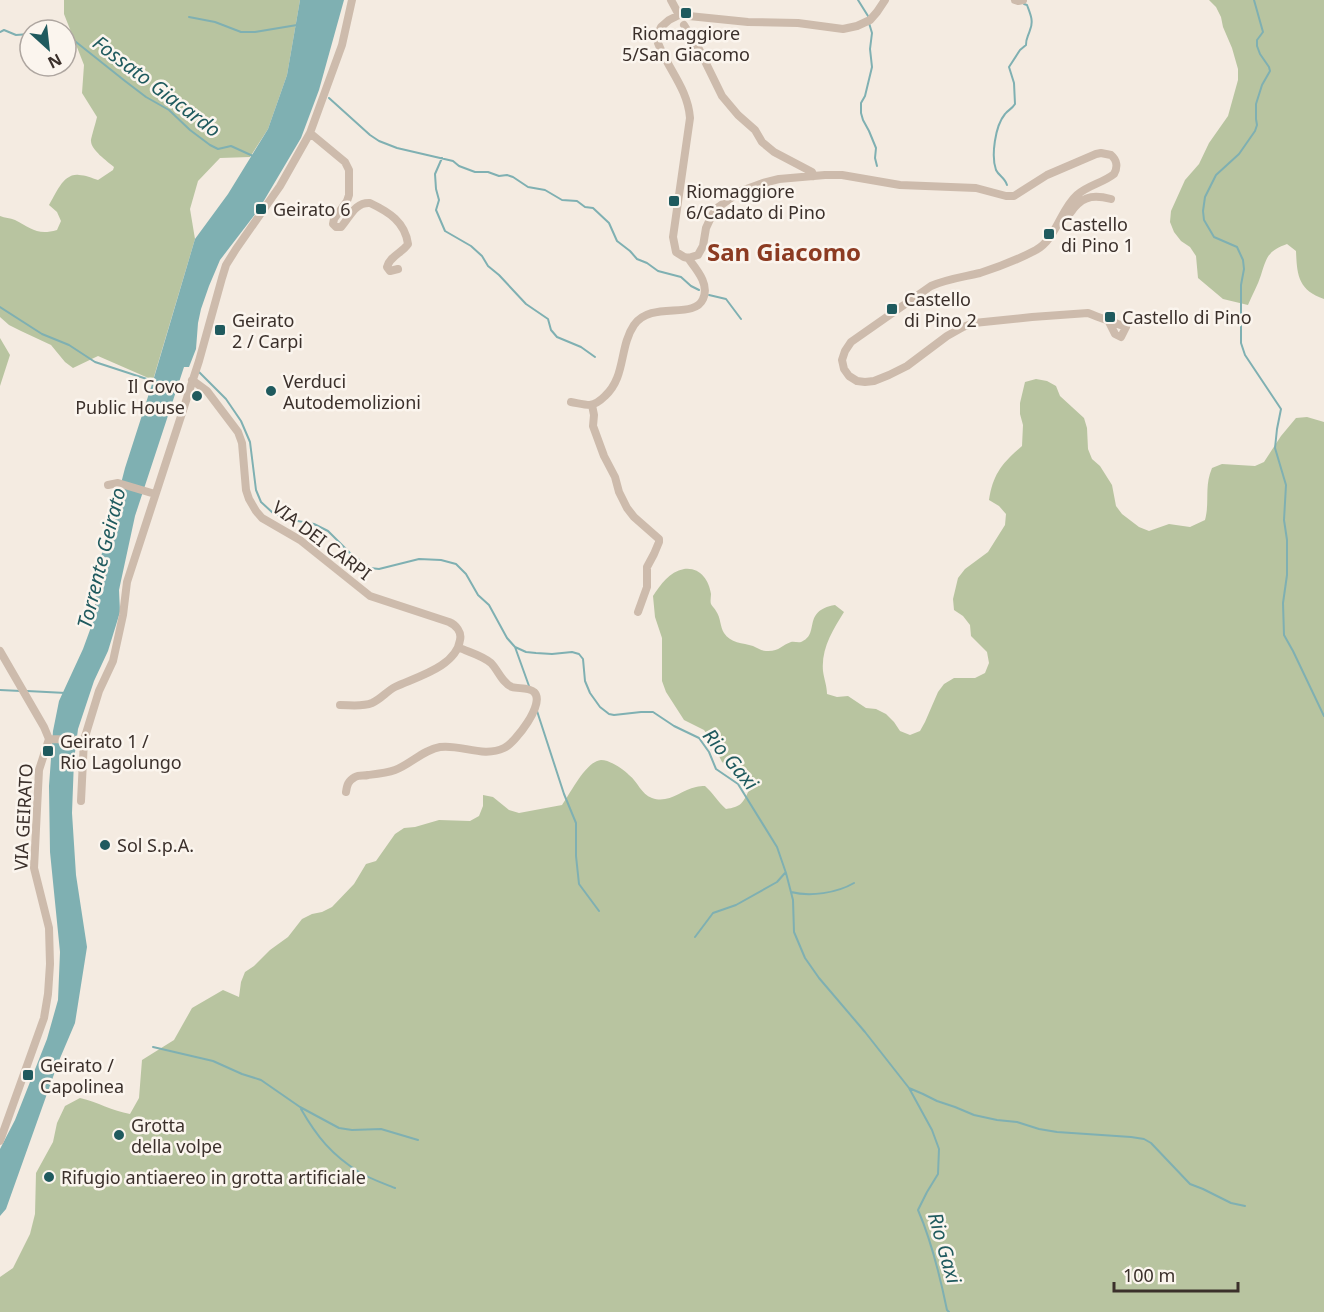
<svg xmlns="http://www.w3.org/2000/svg" width="1324" height="1312" font-family="'Noto Sans',sans-serif">
<rect width="100%" height="100%" fill="#f4ebe1"/>
<path fill="#b8c4a0" d="M64,0H300L287,75L268,129L250,157L220,158L198,181L190,209L195,239L153,380L98,356L73,368L65,362L51,345L21,331L9,325L0,317V216C5,218 10,218 15,220C31,228 37,236 57,230L61,221L57,212L49,205C56,194 63,173 79,175C85,175 92,178 98,180L113,170L114,167C107,161 91,150 91,141C91,138 96,122 97,117L82,93L84,65L64,14Z
M1209,0H1324V299C1298,290 1297,275 1296,251L1287,244C1268,251 1267,256 1261,275C1258,285 1252,295 1248,305L1223,299L1198,278L1196,256L1190,247L1181,241L1174,232L1170,222L1171,211L1185,180L1199,164L1209,143L1228,116L1238,80V69L1232,48L1223,27L1221,17L1216,7Z
M0,338L10,355L0,386Z
M1036,379L1047,381L1056,386L1060,396L1084,418L1087,428L1088,449L1092,459L1100,466L1112,485L1116,506L1122,514L1139,527L1149,531L1169,524L1190,527L1205,520C1210,501 1204,487 1212,468L1222,464L1255,466L1264,462L1281,436L1296,418L1307,417L1324,422V1312H0V1277L13,1268L30,1234L35,1214L36,1173L53,1142L57,1123L65,1106L80,1098C98,1102 112,1111 130,1114L139,1098L142,1060L174,1040L192,1008L223,990L239,997L241,982L245,972L254,966L270,950L288,937L302,919L312,914L322,912L332,907L354,884L366,864L376,861L395,834L404,828L415,827L439,820L470,821L479,816L483,806V795L493,797L509,810L519,813L562,805C570,794 586,761 601,760C610,760 623,769 629,775C638,782 641,794 652,798C669,804 681,790 696,787C699,786 702,786 705,786C713,793 718,802 726,809C741,807 743,803 749,790L745,780L722,762L710,738L704,730L684,720L666,692L662,681V638L655,617L653,596C661,584 669,572 684,569C700,567 709,580 711,594C711,597 710,601 711,604C712,606 715,609 716,611C721,618 720,627 724,633C730,643 743,643 753,646C758,648 761,651 766,651C779,652 782,645 791,642C794,641 798,643 801,642C821,634 801,611 835,605L844,612C833,630 821,648 823,671C824,679 827,686 827,694L837,697L848,696L866,708L876,709L886,714L894,722L900,731L910,735L920,731L925,722L938,692L944,684L954,678H975L985,673L989,663L987,652L971,636L970,625L963,616L954,610L953,599L958,578L965,569L988,552L1005,525L1006,514L999,506L989,500C993,474 1002,463 1022,446L1023,425L1020,414V403L1025,382Z"/>
<path fill="#7fb0b2" d="M300,0H344L319,90L301,138L259,209L220,260L209,286L201,309L198,323L196,349L189,367H184L135,516L119,590L120,612L108,651L94,681L78,729L74,760L72,813L76,875L87,947L75,1023L58,1063L6,1209L0,1216V1149L15,1120L47,1039L58,1000L60,952L50,852L49,786L53,731L59,701L83,649L94,619L98,565L107,538L125,468L153,381L195,239L228,194L268,129L287,75Z"/>
<g fill="none" stroke-linecap="round" stroke-linejoin="round">
<path stroke="#7fb0b2" stroke-width="2" d="M858,0L868,16
M1254,0L1263,32L1257,40V46L1260,54L1269,67L1270,71L1262,85L1256,104V119L1257,125L1255,131L1239,154L1216,175L1205,197L1203,211L1204,220L1214,237L1237,247L1243,260L1244,269L1241,285V343L1245,355L1281,409L1277,429L1275,448L1286,485L1284,520L1287,540V575L1283,603L1284,635L1293,651L1324,716
M189,17L215,22L241,32H255L297,25
M869,23L872,33L870,49L872,67L865,96L861,103V113L863,120L869,131L876,148L875,158L877,166
M0,32L4,30L16,35L30,34
M66,34L125,81L146,97L169,110L190,130L210,145L218,149L231,146L253,156
M329,98L370,135L379,141L397,148L453,161L459,166L475,172H488L499,176L507,175L513,177L528,187L545,190L562,200L577,201L585,207L593,208L609,223L617,241L630,251L637,259L647,263L658,271L681,277L691,286L699,290
M442,158L435,174L436,189L439,200L436,210L445,231L471,246L482,256L488,266L499,275L526,304L548,319L551,330L557,337L581,347L595,357
M1007,185C1005,178 999,176 996,170C991,156 995,126 1005,114C1008,110 1012,109 1015,104L1014,83L1009,67L1020,50L1026,45C1026,38 1028,37 1030,30C1034,21 1030,13 1027,5L1024,4
M709,295L726,299L741,319
M0,307L42,334L69,345L95,362L153,381
M199,372L226,399L241,421L250,442L256,490L261,502L273,513L287,519L314,524L328,531L350,553L370,568L379,569L419,559L441,560L456,564L466,574L478,595L489,605L507,638L515,647L526,652L536,653L552,654L572,652L579,654L583,659L585,681L590,693L600,707L609,714L614,715L641,712H653L674,726L699,738L709,752L716,769L738,784L777,847L786,873L793,900L794,932L805,958L819,978L865,1032L909,1088L932,1130L939,1149L938,1174L927,1192L918,1210C932,1242 940,1276 947,1310L949,1312
M515,647L529,686
M0,690L21,691
M27,691L66,693
M537,711L564,794L576,823V856L579,884L599,911
M791,892C810,897 837,893 854,883
M695,937L713,913L736,905L777,882L785,873
M153,1047L213,1061L242,1074L261,1080L300,1107L339,1128L352,1130L381,1129L418,1140
M909,1088L923,1094L937,1101L955,1107L974,1115L997,1120L1017,1122L1039,1129L1057,1132L1131,1137L1144,1139L1151,1143L1190,1184L1203,1189L1231,1203L1245,1206
M301,1109C317,1137 332,1155 359,1172C370,1179 383,1183 395,1188"/>
<path stroke="#cdbbac" stroke-width="8" d="M671,0L679,15
M885,0L877,12L870,20L857,26L843,29L798,23L748,22L679,15L669,20L661,27L657,36L658,43C668,69 688,89 690,118L673,237L676,252L684,257L688,258L698,255L703,246L706,228L712,215L717,208L741,191L763,183L779,179L825,175H842L900,185L976,188L1006,196H1014L1047,175L1096,154L1101,153L1111,155C1117,160 1118,167 1114,174C1103,183 1088,185 1077,195C1060,210 1057,238 1036,250C1019,259 999,267 980,273C963,277 947,279 931,286L851,342L845,351L842,360L844,369L849,376L857,381L865,382L874,381L889,375L907,366L947,336L963,327L974,323L1032,317L1088,313C1100,318 1113,322 1126,327L1121,337L1115,334L1108,320
M1015,0L1018,1L1023,0
M684,25L699,49L722,96L738,115L755,130L762,142L774,152L812,172L814,176
M310,133L345,162L349,170V195L347,201L334,219L333,224L336,227H341C350,217 355,202 370,203C389,212 405,222 408,244C402,253 390,256 387,267L390,271L398,269
M1063,216C1070,215 1070,213 1074,208C1085,195 1096,195 1111,199
M192,380L207,391L238,432L242,443L246,490L249,499L256,511L262,518L300,540L370,596L449,622C456,625 462,632 460,640C456,667 416,677 395,687C387,691 381,699 372,703C362,707 351,705 340,705
M571,402C577,403 584,405 590,405C596,404 601,400 605,396C626,377 619,347 634,325C651,300 694,320 703,299C710,284 696,269 688,258
M592,405L594,415L593,426L604,456L615,477L619,492L627,508L634,517L659,539V542L654,554L647,567V587L638,612
M108,485L118,483L155,494
M0,651L44,727L49,739L39,770L34,868L49,928L50,964L48,994L44,1018L0,1141
M49,739L84,740
M346,792C347,785 348,781 355,777C359,775 364,776 368,775C377,774 387,773 395,770C411,764 423,750 440,747C461,744 483,758 504,748C515,743 546,703 534,692C529,687 518,689 512,687C502,683 498,670 491,663C482,655 468,652 458,647
M81,801L84,740L99,691L113,661L123,615L127,582L199,361L222,278L226,265L236,249L280,186L310,133L342,45L352,0"/>
</g>
<g fill="#1f5a5e" stroke="#fbf5ee" stroke-width="2">
<rect x="680" y="7" width="12" height="12" rx="3"/>
<rect x="668" y="195" width="12" height="12" rx="3"/>
<rect x="255" y="203" width="12" height="12" rx="3"/>
<rect x="1043" y="228" width="12" height="12" rx="3"/>
<rect x="886" y="303" width="12" height="12" rx="3"/>
<rect x="1104" y="311" width="12" height="12" rx="3"/>
<rect x="214" y="324" width="12" height="12" rx="3"/>
<circle cx="271" cy="391" r="6"/>
<circle cx="197" cy="396" r="6"/>
<rect x="42" y="745" width="12" height="12" rx="3"/>
<circle cx="105" cy="845" r="6"/>
<rect x="22" y="1069" width="12" height="12" rx="3"/>
<circle cx="119" cy="1135" r="6"/>
<circle cx="49" cy="1177" r="6"/>
</g>
<g text-anchor="middle" dominant-baseline="central" stroke-width="5" stroke-linejoin="round" paint-order="stroke">
<g font-size="18" fill="#3b302b" stroke="#fbf5ee" text-anchor="start">
<text x="686" y="33" text-anchor="middle">Riomaggiore<tspan x="686" dy="21">5/San Giacomo</tspan></text>
<text x="686" y="191">Riomaggiore<tspan x="686" dy="21">6/Cadato di Pino</tspan></text>
<text x="273" y="209">Geirato 6</text>
<text x="1061" y="224">Castello<tspan x="1061" dy="21">di Pino 1</tspan></text>
<text x="904" y="299">Castello<tspan x="904" dy="21">di Pino 2</tspan></text>
<text x="1122" y="317">Castello di Pino</text>
<text x="232" y="320">Geirato<tspan x="232" dy="21">2 / Carpi</tspan></text>
<text x="283" y="381">Verduci<tspan x="283" dy="21">Autodemolizioni</tspan></text>
<text x="185" y="386" text-anchor="end">Il Covo<tspan x="185" dy="21">Public House</tspan></text>
<text x="60" y="741">Geirato 1 /<tspan x="60" dy="21">Rio Lagolungo</tspan></text>
<text x="117" y="845">Sol S.p.A.</text>
<text x="40" y="1065">Geirato /<tspan x="40" dy="21">Capolinea</tspan></text>
<text x="131" y="1125">Grotta<tspan x="131" dy="21">della volpe</tspan></text>
<text x="61" y="1177">Rifugio antiaereo in grotta artificiale</text>
</g>
<g font-size="18" fill="#3b302b" stroke="#fbf5ee">
<text transform="translate(322 540) rotate(37)">VIA DEI CARPI</text>
<text transform="translate(23 817) rotate(-87)">VIA GEIRATO</text>
</g>
<g font-size="20" font-style="italic" fill="#1f5a5e" stroke="#fbf5ee">
<text transform="translate(157 86) rotate(37)">Fossato Giacardo</text>
<text transform="translate(101 558) rotate(-76)">Torrente Geirato</text>
<text transform="translate(731 759) rotate(50)">Rio Gaxi</text>
<text transform="translate(945 1248) rotate(74)">Rio Gaxi</text>
</g>
<g font-size="24" font-weight="bold" fill="#8c3b22" stroke="#fbf5ee">
<text x="784" y="251">San Giacomo</text>
</g>
</g>
<g transform="translate(48 48) rotate(153)"><circle r="28" fill="#fbf5ee" stroke="#aea6a0" stroke-width="1.5"/>
<path d="M0-4.5L10 22L0 15L-10 22Z" fill="#1f5a5e"/>
<text y="-9" font-size="16" font-weight="bold" text-anchor="middle" fill="#3b302b">N</text>
</g>
<path d="M1114 1282v9h124v-9" fill="none" stroke="#3b302b" stroke-width="3"/>
<text x="1123" y="1282" font-size="18" fill="#3b302b" stroke="#fbf5ee" stroke-width="4.5" paint-order="stroke">100 m</text>
</svg>
